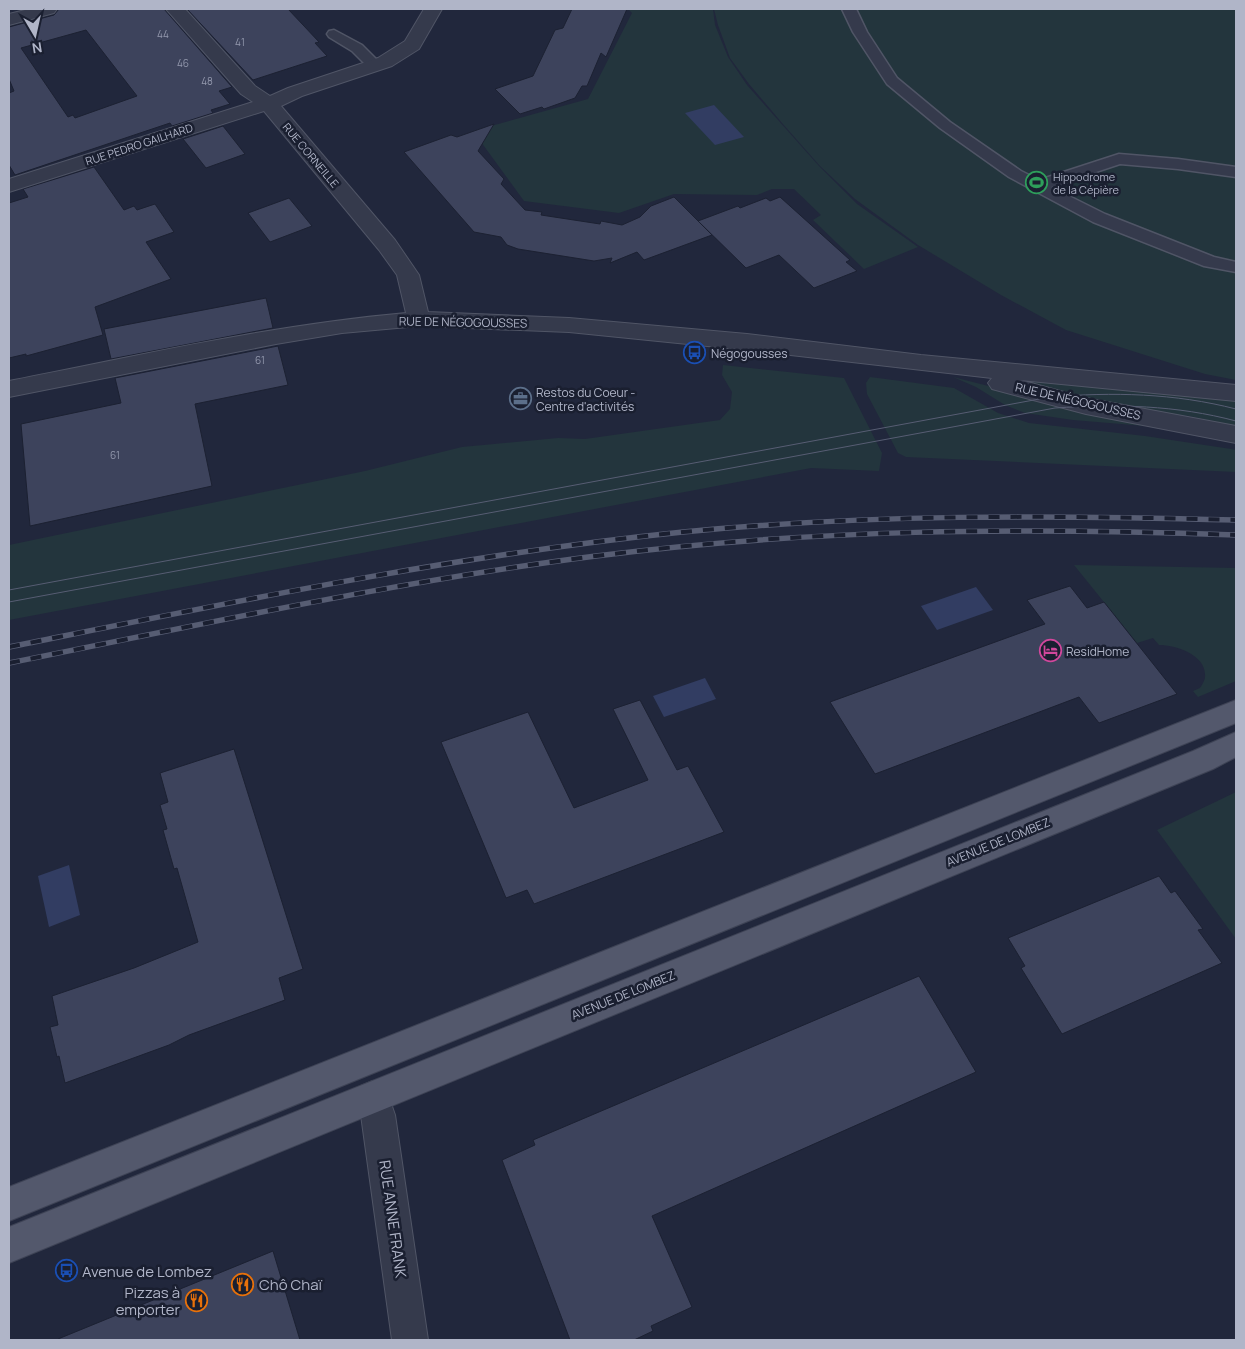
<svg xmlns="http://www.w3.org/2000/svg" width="1245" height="1349" font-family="Manrope,sans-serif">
<rect width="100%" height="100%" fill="#21273c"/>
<path fill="#23353d" d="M628,9H713L715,25L728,57L747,85L819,166L857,204L918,247L864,269L813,220L821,215L794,189H772L757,195L674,194L619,213L524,201L473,131L588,99L632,13Z
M714,9H1236V380L1205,374L1066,330L1001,295L918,245L855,199L820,166L782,123L749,84L730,58L718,25Z
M723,365L844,378L882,453L879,471L811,468L9,620V545L365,471L462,447L558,438L585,439L720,420L730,409L732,392L722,375Z
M989,372L1225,399L1236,402V426L1189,416L1129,411Z
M870,377L954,388L998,413L1029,423L1145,436L1231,449L1236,450V472L906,457L898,453L867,394L866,383Z
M953,377L1145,426L1073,420L1025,413L1005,405L976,387Z
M1074,565L1236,568V681L1198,697L1193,691L1200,688C1202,685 1205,680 1205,677C1207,655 1176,645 1159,645L1153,638L1137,643Z
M1236,792V939L1157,830Z"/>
<path fill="#323d62" d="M714,105L744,137L715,145L685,113Z
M976,587L993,610L937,630L921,606Z
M705,678L716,699L664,717L653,696Z
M69,865L80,915L49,927L38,876Z"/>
<path fill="#3d435c" stroke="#1c2132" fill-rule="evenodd" d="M59,9H164L232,87L219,91L230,104L211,110L213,113L172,126L170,123L15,175L9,165V93L14,91L9,79V27L54,15ZM86,30L137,96L75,118L73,115L68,117L21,48Z
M187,9H288L319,42L315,43L327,56L253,80Z
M572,9H627L606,57L601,53L587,86H582L575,98L544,109L542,107L520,114L495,89L533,76L555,30L563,28Z
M494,124L478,151L504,179L501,184L525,210L542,212L541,215L600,224L601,221L622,225L640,217L651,206L674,197L712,235L644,260L637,252L610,263L612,258L594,261L518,249L507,245L501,237L474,232L404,152L451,135L457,137Z
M223,126L245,154L206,168L183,139Z
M94,167L124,210L134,206L137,210L155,204L174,232L146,242L171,279L95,307L103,335L26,356V354L9,358V203L28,197L23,189Z
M780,197L850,260L846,262L857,271L814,288L779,255L746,268L698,221L738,206L740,208L766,198L770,201Z
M289,198L312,226L270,242L248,213Z
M266,298L273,328L111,359L104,329Z
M278,346L288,385L195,404L212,486L30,526L21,424L121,403L115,378Z
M1070,586L1087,608L1104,602L1177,694L1099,723L1079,697L875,774L830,702L1045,624L1027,600Z
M640,700L677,770L688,766L724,832L534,904L527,890L506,898L441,742L528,712L574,808L648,780L613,709Z
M234,749L303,969L279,978L285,1000L189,1035L169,1045L65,1083L59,1056L57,1057L50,1027L58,1025L52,996L134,968L198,942L177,868L174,869L163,830L167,829L160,805L168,802L160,773Z
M1159,876L1171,893L1175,891L1203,929L1198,930L1222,963L1062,1034L1021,968L1025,966L1008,938Z
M919,976L976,1072L652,1216L692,1307L651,1326L653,1331L634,1340H570L502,1160L535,1145L533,1140Z
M273,1251L300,1340H59L58,1339Z"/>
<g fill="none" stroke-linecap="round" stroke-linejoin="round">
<defs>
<path id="lane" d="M842,9H856L867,32L897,78L950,122L1021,171L1039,180L1119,154L1178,159L1236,167V177L1178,169L1120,164L1051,187L1105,214L1214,257L1236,262V272L1204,266L1093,222L1009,177L940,128L887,84L853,32Z
M334,30L362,45L379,62L381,65L379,68H369L352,51L329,37L327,34L329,31Z"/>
<path id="street" d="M29,9H57L54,13L9,25V14Z
M166,9H185L255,86L270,96L288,88L378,58L405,41L424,9H442L419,49L392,66L302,96L281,106L395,240L419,275L428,312L569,318L747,334L921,355L1236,385V401L1020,380L1086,398L1236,426V443L1086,414L992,389L988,383L992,378L747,350L569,332L419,326L342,333L276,344L9,397V381C141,355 272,325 406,313L397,275L379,250L264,111L9,192V179L253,102L241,94Z
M373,1081L385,1086L395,1115L428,1340H392L361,1115L356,1098L361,1086Z"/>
<path id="primary" d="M1236,700V723L9,1221V1187Z
M1236,732V757L1213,769L9,1263V1227L1193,751Z"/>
</defs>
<use href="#lane" stroke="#505566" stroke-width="3"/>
<use href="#street" stroke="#505566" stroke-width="2"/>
<use href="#primary" stroke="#3e4355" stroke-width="2"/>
<use href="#lane" fill="#353a4c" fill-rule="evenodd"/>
<use href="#street" fill="#353a4c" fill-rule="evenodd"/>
<use href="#primary" fill="#53586c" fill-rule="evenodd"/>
<path stroke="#575d73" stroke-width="1" d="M9,590L1050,397C1113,392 1174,393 1236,409
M9,602L1055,408C1117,404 1176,405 1236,421"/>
<defs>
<path id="rail" d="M9,647C233,602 456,555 683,532C867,514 1052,515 1236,520
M9,663C204,624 399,581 596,556C809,529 1022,527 1236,535"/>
</defs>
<use href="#rail" stroke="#575d73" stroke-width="5.5"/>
<use href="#rail" stroke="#1a1f30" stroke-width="4" stroke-dasharray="11" stroke-linecap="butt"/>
</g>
<defs>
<symbol id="stadium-ring" viewBox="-11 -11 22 22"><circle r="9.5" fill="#1a1f30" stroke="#2e9e5b" stroke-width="1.5"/><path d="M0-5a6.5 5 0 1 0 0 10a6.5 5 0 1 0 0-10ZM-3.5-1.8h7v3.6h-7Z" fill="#2e9e5b"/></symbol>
<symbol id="bus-ring" viewBox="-11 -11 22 22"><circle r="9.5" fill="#1a1f30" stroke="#1a4fb4" stroke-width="1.5"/><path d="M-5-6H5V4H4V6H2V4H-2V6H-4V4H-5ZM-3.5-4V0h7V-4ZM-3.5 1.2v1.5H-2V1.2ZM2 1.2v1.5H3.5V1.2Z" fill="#1a4fb4"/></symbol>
<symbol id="office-ring" viewBox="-11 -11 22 22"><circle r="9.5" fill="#1a1f30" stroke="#5c6f8a" stroke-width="1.5"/><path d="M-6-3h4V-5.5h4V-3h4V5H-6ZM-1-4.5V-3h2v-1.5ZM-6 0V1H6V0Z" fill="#5c6f8a"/></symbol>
<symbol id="hotel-ring" viewBox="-11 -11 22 22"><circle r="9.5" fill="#1a1f30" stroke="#d1479c" stroke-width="1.5"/><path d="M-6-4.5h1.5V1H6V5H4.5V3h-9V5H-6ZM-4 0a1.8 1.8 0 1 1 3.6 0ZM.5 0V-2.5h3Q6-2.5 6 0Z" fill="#d1479c"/></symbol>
<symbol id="restaurant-ring" viewBox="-11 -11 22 22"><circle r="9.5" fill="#1a1f30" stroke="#e8710a" stroke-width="1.5"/><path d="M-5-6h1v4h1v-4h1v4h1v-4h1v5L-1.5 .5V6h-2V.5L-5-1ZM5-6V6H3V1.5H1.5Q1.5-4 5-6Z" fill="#e8710a"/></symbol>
</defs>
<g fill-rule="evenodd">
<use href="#stadium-ring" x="1024" y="170" width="25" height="25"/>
<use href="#bus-ring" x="682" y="340" width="25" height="25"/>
<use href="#office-ring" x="508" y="386" width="25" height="25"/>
<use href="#hotel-ring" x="1038" y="638" width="25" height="25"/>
<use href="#bus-ring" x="54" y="1258" width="25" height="25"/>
<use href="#restaurant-ring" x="230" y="1272" width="25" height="25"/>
<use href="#restaurant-ring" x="184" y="1288" width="25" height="25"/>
</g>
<g text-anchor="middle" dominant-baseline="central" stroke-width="5" stroke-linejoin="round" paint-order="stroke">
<g font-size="10" fill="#9398ad">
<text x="163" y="34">44</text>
<text x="240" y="42">41</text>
<text x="183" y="63">46</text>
<text x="207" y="81">48</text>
<text x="260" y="360">61</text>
<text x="115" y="455">61</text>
</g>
<g font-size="11" fill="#b0b5c8" stroke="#1a1f30">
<text transform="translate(139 144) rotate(-18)">RUE PEDRO GAILHARD</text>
<text transform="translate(311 155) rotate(50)">RUE CORNEILLE</text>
</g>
<g font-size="11" fill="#b0b5c8" stroke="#1a1f30" text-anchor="start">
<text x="1053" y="176">Hippodrome<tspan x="1053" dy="13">de la Cépière</tspan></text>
</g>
<g font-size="12" fill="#b0b5c8" stroke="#1a1f30">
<text transform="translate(463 322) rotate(1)">RUE DE NÉGOGOUSSES</text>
<text transform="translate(1078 401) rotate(13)">RUE DE NÉGOGOUSSES</text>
<text transform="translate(998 842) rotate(-22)">AVENUE DE LOMBEZ</text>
<text transform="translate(623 995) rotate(-22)">AVENUE DE LOMBEZ</text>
</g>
<g font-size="12" fill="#b0b5c8" stroke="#1a1f30" text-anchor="start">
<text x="711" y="353">Négogousses</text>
<text x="536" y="392">Restos du Coeur -<tspan x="536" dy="14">Centre d'activités</tspan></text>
<text x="1066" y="651">ResidHome</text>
</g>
<g font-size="15" fill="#b0b5c8" stroke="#1a1f30">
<text transform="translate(393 1219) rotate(82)">RUE ANNE FRANK</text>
</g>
<g font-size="15" fill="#b0b5c8" stroke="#1a1f30" text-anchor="start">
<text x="82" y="1271">Avenue de Lombez</text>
<text x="259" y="1284">Chô Chaï</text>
<text x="180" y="1292" text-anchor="end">Pizzas à<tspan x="180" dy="17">emporter</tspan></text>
</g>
</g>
<rect width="1245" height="1349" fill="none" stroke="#b0b5c8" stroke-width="20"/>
<g transform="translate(35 35) rotate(171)" stroke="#1a1f30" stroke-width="4" paint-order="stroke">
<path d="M0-4L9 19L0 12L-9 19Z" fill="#b0b5c8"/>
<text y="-8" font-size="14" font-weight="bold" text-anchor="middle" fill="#b0b5c8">N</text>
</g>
</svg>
